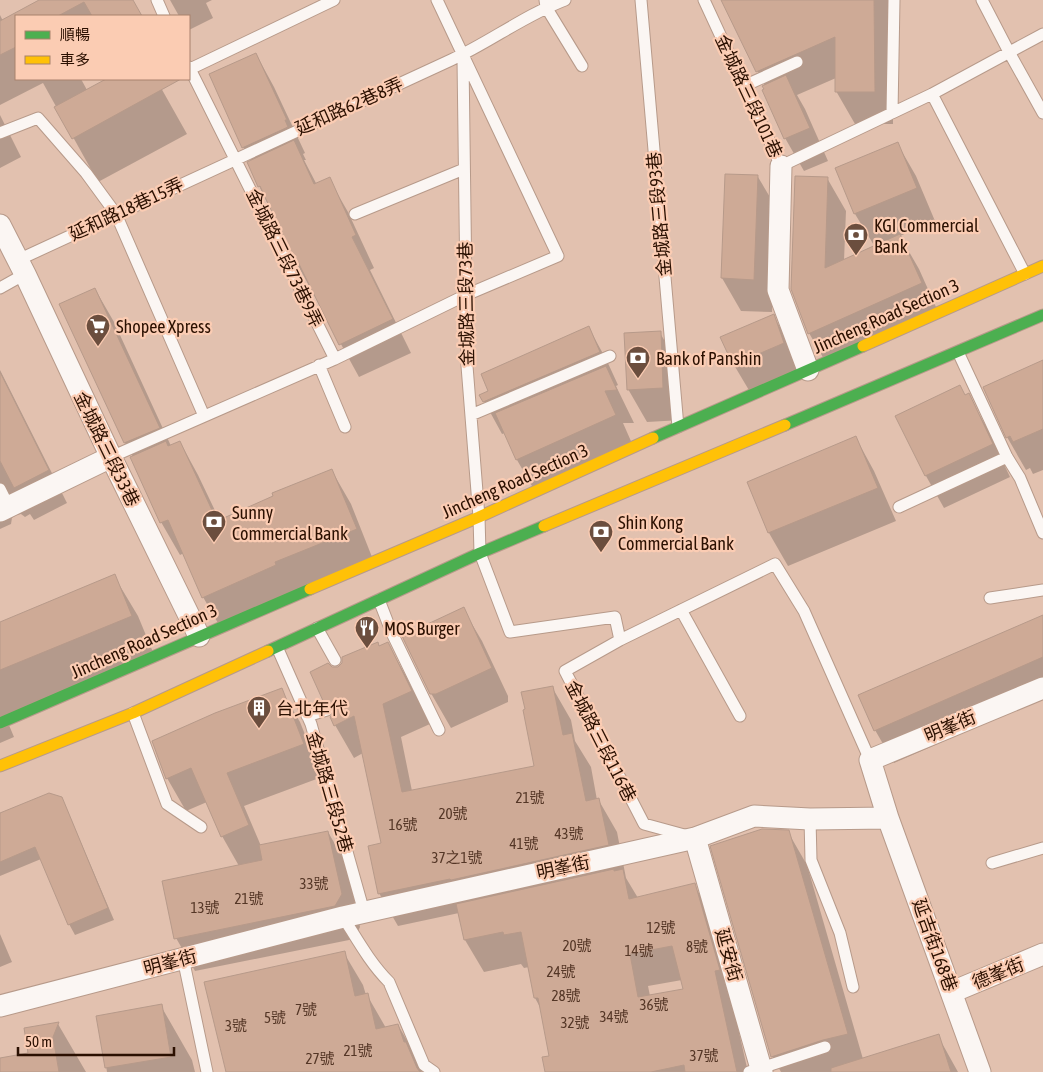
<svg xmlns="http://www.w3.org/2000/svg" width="1043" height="1072" font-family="'Asap Condensed','Noto Sans TC',sans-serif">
<rect width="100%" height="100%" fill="#e2c1af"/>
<path fill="#0003" fill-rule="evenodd" d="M41,0H132L141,16H16V79H81L87,90L108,79H156L187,134L98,182L43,83L0,105V15L3,21Z
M170,0H212L206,3L213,18L189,30V16H179Z
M722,0H893V124H855L836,91V78L797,95L805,109L828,161L804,171L785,138L765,86Z
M256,54L274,87L305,153L303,154L306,160H304L317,185L329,179L348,212L374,268L370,270L411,353L359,377L296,262L248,163L252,161L243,147Z
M0,115L21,157L0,168Z
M897,143L916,176L935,221L900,236L919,269L940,316L828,366L809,333L827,178L846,211L844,261L875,247L855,214L836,169Z
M726,175L758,177L777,209L772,312L741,311L722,278Z
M95,289L114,322L171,446L180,442L198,475L220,521L332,471L351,504L374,562L222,630L203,597L184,553L180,555L161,522L133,457L125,443L61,305Z
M773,315L792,348L802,376L753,397L734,365L722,338Z
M589,328L607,361L618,385L616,386L634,423H623L634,448L536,493L517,460L505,433L502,434L484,401L490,391Z
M660,333L679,365L682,420L647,422L628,389Z
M1043,361V470L1033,474L1030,468L1026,470L1007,437Z
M0,370L67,503L34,520L30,514L25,517L21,514L16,515L12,518L11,524L0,529Z
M968,395L987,428L1010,477L944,508L926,476L897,416Z
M856,438L874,471L896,521L788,566L769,533L748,482Z
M114,576L138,616L155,657L6,718L14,737L0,743V623Z
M463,609L482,641L508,696V702L451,728L432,695L403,637Z
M1043,616V698L894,763L875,730Z
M388,644L406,676L430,724L401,737L412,791L536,767L552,687L571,720L575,741L591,767L597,800L598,799L617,832L626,878L638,898L694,885L713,917L748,1072H546L550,1057L541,1009L535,998L529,967L524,968L521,964L484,972L465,940L459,913L398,926L379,893L382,844L363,753L354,758L335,725L332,716L325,703L331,668H339ZM682,980L684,990L650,996L648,986Z
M281,690L300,722L322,777L244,806L261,846L328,832L347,865L360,927L354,939L195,971L176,938L239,866L222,836L207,802L186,811L167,778Z
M61,798L67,810L114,920L75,935L69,924L41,859L0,876V814Z
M788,832L807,865L863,1059L938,1036L958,1072H781L772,1056Z
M0,934L12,962L0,967Z
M344,953L363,985L366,995H367L386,1028L398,1025L417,1058L422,1072H226L225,1070Z
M161,1006L192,1060L195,1072H107L98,1017Z
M58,1024L86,1072H0V1059L30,1054Z"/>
<path fill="#ceaa96" stroke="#b79a8a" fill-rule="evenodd" d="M39,0H133L142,16H92L84,2L58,16H16V47L0,55V21Z
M721,0H874L875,92H835V37L756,72Z
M256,53L287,120H285L288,127L242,148L209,74Z
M786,75L810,128L784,139L762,90L764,89L762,86Z
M106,79H181L72,139L54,107Z
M294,140L314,184L330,177L356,235L352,237L393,319L339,345L298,262L295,263L260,186L258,187L247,162Z
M898,142L917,188L854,214L835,168Z
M725,174L758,175L754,280L721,278Z
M795,176L828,177L825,268L900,234L922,283L808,334L791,289Z
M95,288L160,428L124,443L59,304Z
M774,314L784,343L733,365L720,337Z
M589,326L600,352L483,402L479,395L488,391L481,374Z
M661,331L663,388L627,390L624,333Z
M1043,360V429L1013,442L1010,436L1006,438L983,387Z
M606,366L617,390L605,391L616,415L516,460L495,413Z
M0,372L49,470L14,488L0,461Z
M960,385L965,395L969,393L993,444L925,476L895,416Z
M856,436L878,488L768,533L747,482Z
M166,441L168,446L180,441L217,521L273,496L272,493L332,469L357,529L275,562L276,565L202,598L168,520L160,523L130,457Z
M115,574L132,616L0,670V622Z
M464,607L492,668L436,694H430L402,636Z
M1043,615V657L874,731L858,695Z
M378,642L379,646L388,642L412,691L383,704L402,792L534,766L523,710L525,709L521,692L553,686L563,735L572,733L586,801L599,798L609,845L451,880L450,879L378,894L368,846L381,843L354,716L334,726L330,717L334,712V707L329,703H324L310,672L328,663L332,667H338L342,663V657Z
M282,688L304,744L227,773L249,825L221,837L191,768L166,779L152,741L215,713Z
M49,793L62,797L108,908L68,925L35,847L0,862V813Z
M762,829L789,830L848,1034L823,1040L771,1057L710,846Z
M328,831L342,894L335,906L174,939L162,881L262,860L259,845Z
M614,869V871L623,869L629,899L695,883L720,970L715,971L737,1072H685L684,1065L651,1072H545L542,1057L549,1056L538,998H534L521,932L504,935L503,932L464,940L456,904ZM672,946L683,989L638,997L630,954Z
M345,951L355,996L368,993L376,1029L398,1024L404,1042H406L417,1068L420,1072H226L204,982Z
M162,1004L171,1057L105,1068L96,1016Z
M59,1022L53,1037L59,1072H0V1058L28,1053L24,1028Z
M939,1034L951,1072H831V1068Z"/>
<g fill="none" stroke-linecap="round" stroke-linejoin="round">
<defs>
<path id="lane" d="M157,0L164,16
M545,0L546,7L582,66
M641,0L678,427
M704,0L781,166L932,94L1043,34
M982,0L1009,52L1043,113
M463,59L467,366L479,517L480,553L510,632L615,617L620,640
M189,67L335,359
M190,69L334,0
M744,86L797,62
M932,94L1025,274
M892,113L894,0
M0,133L38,118L86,173L116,214L204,416
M355,214L464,169
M18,260C162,193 306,126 451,60C490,42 525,15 565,0
M0,288L25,274
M958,352L1007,457L1020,478L1043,533
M319,365L345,427
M471,415L610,356
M111,457L335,359L466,295L558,256L437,0
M0,489L9,507
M899,507L1007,457
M990,598L1043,590
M379,600L391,631L439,730
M681,610L740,716
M317,628L335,660
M277,647L311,724L364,912
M133,713L167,804L201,827
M307,716L327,710
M810,819L811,860L840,933L853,987
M688,836L644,824L565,671L620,640L775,564L804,611L870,760
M992,863L1043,848
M343,917C357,939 370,963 389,982L424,1065L434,1072
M183,958L207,1072
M749,1072L825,1047"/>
<path id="street" d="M781,166L778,290L808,370
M0,225L25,274L111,457L199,636
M0,511L111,457
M888,818L980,1072
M695,838L762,1072
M952,992L1043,954
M0,1006L343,917L695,838L754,816L810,819L888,818L870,760L1043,688"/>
<path id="fast" d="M785,425L1043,315
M653,438L863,346
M268,651L480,553L544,526
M0,723L310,589"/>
<path id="slow" d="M863,346L1043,266
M544,526L785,425
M310,589L479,517L653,438
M0,766L133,713L268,651"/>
</defs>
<use href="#lane" stroke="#b79a8a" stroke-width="13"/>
<use href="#street" stroke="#b79a8a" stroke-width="23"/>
<use href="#fast" stroke="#b79a8a" stroke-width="13"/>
<use href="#slow" stroke="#b79a8a" stroke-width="13"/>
<use href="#lane" stroke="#fbf6f3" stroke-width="11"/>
<use href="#street" stroke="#fbf6f3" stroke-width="21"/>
<use href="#fast" stroke="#4caf50" stroke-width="11"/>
<use href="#slow" stroke="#ffc107" stroke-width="11"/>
</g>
<defs>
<symbol id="bank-pin" viewBox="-11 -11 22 30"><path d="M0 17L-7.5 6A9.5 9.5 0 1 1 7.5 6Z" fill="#6b4e3e" stroke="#fbccb3"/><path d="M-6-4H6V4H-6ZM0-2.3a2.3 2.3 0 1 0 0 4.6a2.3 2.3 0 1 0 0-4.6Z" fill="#fff"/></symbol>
<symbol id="supermarket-pin" viewBox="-11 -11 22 30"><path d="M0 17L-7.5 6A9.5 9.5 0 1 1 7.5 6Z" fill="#6b4e3e" stroke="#fbccb3"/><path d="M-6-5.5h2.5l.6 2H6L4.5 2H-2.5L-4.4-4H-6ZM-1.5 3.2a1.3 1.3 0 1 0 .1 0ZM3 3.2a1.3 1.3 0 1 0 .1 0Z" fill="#fff"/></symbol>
<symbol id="restaurant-pin" viewBox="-11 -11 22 30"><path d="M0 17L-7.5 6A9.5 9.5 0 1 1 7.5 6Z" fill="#6b4e3e" stroke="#fbccb3"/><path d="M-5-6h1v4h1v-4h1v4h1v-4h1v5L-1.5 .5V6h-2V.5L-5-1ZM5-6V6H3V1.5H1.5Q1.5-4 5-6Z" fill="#fff"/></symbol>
<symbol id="building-pin" viewBox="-11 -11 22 30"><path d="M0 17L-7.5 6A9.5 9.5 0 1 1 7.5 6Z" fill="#6b4e3e" stroke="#fbccb3"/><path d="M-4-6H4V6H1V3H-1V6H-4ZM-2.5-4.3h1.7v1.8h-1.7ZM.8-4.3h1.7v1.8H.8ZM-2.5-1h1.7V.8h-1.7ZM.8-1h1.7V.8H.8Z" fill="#fff"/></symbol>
</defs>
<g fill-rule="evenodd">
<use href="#bank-pin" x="842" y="221" width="28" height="38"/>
<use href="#supermarket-pin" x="84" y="312" width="28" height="38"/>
<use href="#bank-pin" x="624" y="344" width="28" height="38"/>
<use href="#bank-pin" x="200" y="508" width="28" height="38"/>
<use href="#bank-pin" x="587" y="518" width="28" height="38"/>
<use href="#restaurant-pin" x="353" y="614" width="28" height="38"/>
<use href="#building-pin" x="245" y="694" width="28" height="38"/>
</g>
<g text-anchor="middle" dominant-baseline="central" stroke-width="4.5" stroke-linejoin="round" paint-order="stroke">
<g font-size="15" fill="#543626">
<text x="530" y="797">21號</text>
<text x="453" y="813">20號</text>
<text x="403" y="824">16號</text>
<text x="569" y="833">43號</text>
<text x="524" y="843">41號</text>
<text x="457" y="857">37之1號</text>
<text x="314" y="883">33號</text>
<text x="249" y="898">21號</text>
<text x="205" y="907">13號</text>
<text x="661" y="927">12號</text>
<text x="577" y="945">20號</text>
<text x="697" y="946">8號</text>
<text x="639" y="950">14號</text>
<text x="561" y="971">24號</text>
<text x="566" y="995">28號</text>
<text x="654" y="1004">36號</text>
<text x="306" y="1009">7號</text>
<text x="614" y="1016">34號</text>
<text x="275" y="1017">5號</text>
<text x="575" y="1022">32號</text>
<text x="236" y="1025">3號</text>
<text x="358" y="1050">21號</text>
<text x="704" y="1055">37號</text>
<text x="320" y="1058">27號</text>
</g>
<g font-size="18" fill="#2b1001" stroke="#fbccb3">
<text transform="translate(749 96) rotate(65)">金城路三段101巷</text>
<text transform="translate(349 106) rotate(-24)">延和路62巷8弄</text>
<text transform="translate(126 209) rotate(-25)">延和路18巷15弄</text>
<text transform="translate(659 214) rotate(-95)">金城路三段93巷</text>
<text transform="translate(285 258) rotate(64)">金城路三段73巷9弄</text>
<text transform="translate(466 304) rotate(-91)">金城路三段73巷</text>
<text transform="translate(886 316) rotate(-24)">Jincheng Road Section 3</text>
<text transform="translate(107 449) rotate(64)">金城路三段33巷</text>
<text transform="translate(515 481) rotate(-24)">Jincheng Road Section 3</text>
<text transform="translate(144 641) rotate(-24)">Jincheng Road Section 3</text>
<text transform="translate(950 726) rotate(-23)">明峯街</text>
<text transform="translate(601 741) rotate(63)">金城路三段116巷</text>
<text transform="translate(330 792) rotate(74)">金城路三段52巷</text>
<text transform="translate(563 867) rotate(-12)">明峯街</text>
<text transform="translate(935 945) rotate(70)">延吉街168巷</text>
<text transform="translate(729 955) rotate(74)">延安街</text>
<text transform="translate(170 962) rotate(-15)">明峯街</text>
<text transform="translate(998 973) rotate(-22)">德峯街</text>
</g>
<g font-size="18" fill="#2b1001" stroke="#fbccb3" text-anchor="start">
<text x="874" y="225">KGI Commercial<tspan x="874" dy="21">Bank</tspan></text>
<text x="116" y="326">Shopee Xpress</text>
<text x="656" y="358">Bank of Panshin</text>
<text x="232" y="512">Sunny<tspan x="232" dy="21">Commercial Bank</tspan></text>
<text x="618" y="522">Shin Kong<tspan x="618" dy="21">Commercial Bank</tspan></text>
<text x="384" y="628">MOS Burger</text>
<text x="276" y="708">台北年代</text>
</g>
</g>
<rect x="15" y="15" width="175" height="65" fill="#fbccb3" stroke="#a8816c"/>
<rect x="25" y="31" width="25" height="8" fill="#4caf50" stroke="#a8816c"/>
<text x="60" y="40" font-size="15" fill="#2b1001">順暢</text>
<rect x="25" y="56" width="25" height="8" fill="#ffc107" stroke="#a8816c"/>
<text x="60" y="65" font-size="15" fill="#2b1001">車多</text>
<path d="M18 1047v8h156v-8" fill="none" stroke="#2b1001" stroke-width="2.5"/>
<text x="25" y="1047" font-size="15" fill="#2b1001" stroke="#fbccb3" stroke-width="4" paint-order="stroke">50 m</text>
</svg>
